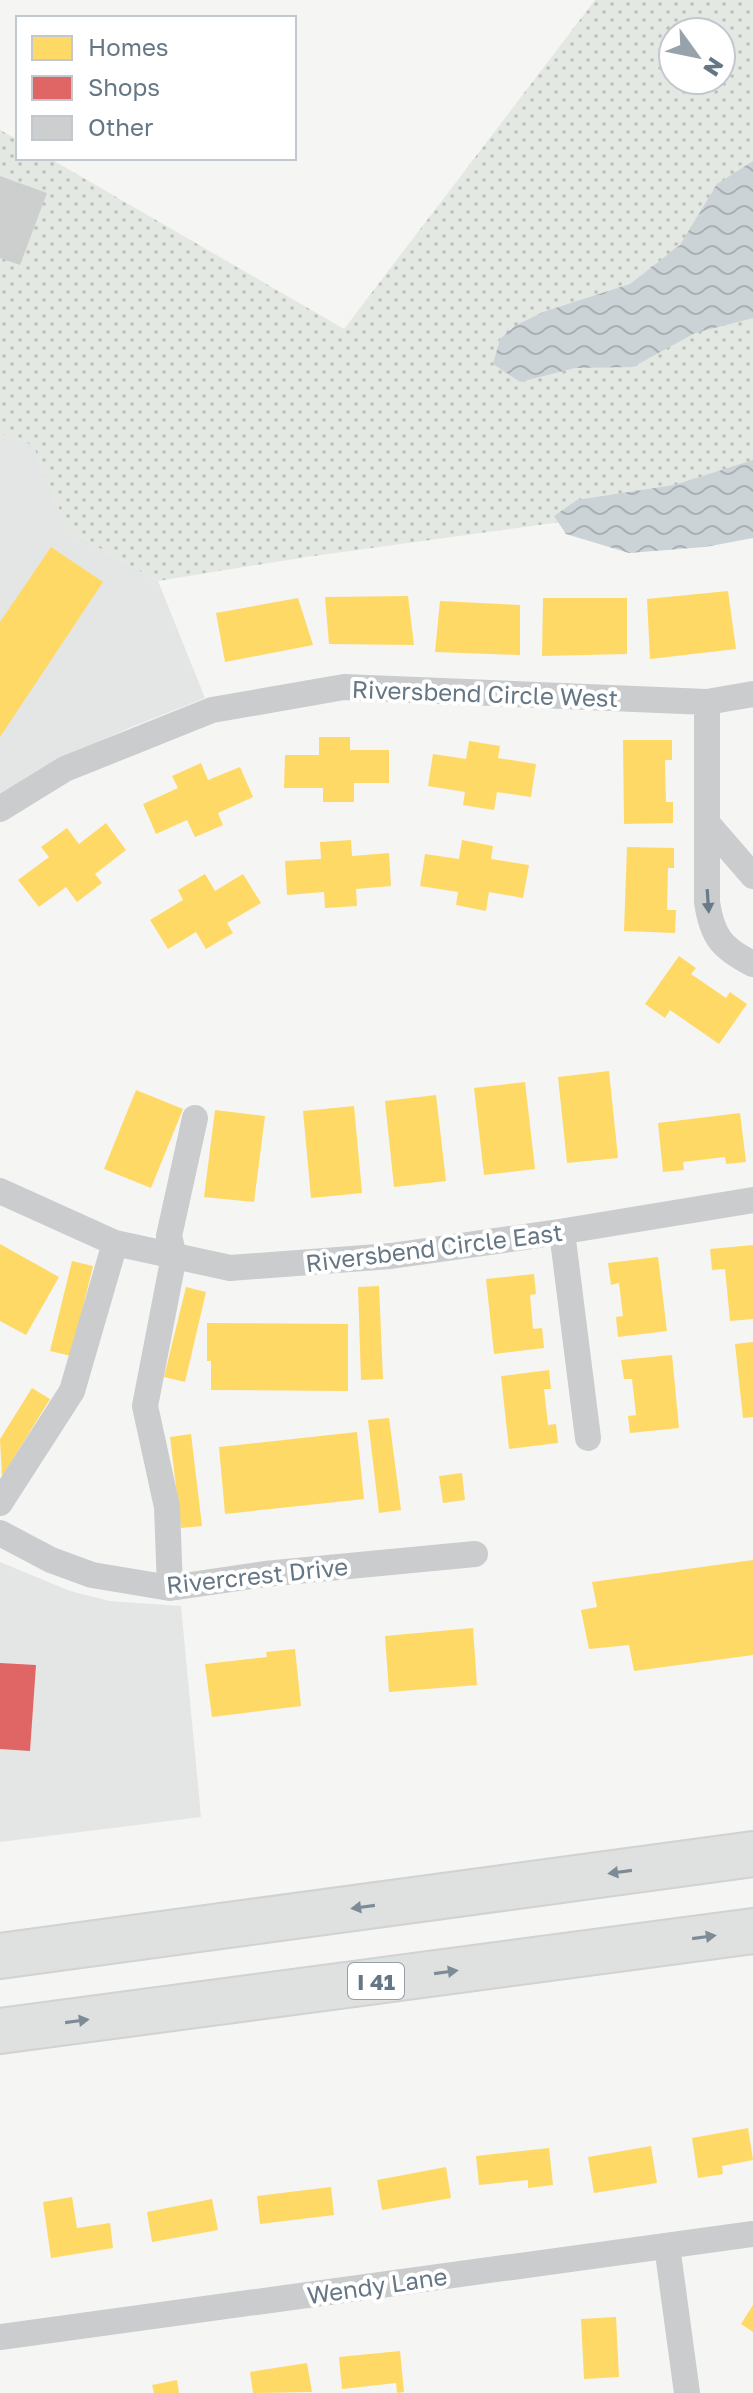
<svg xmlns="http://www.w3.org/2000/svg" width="753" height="2393" font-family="'Golos Text',sans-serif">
<defs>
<pattern id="grass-dots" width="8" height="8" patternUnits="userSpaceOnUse" patternTransform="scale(2)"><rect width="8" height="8" fill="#e4e8e2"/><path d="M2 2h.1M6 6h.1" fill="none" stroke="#bcc1bd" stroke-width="1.8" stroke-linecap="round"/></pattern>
<pattern id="water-waves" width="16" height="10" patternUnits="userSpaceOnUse" patternTransform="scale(2)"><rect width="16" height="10" fill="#cbd3d6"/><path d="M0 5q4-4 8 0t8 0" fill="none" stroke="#a8b0b3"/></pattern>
</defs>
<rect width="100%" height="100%" fill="#f5f5f4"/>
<path fill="#e4e5e5" d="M0,433L33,445L68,530L158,581L205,698L129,728L70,755L0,799Z
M0,1562L70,1591L110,1601L181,1606L201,1817L0,1842Z"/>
<path fill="url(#grass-dots)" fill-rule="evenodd" d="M595,0H753V480L648,510L306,557L158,581L68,530L33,445L0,433V130L18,140V158H49L344,329ZM673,32H721V80H673Z"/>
<path fill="url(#water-waves)" d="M753,161V318L695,333L633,367L575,368L520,382L493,364L500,339L515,326L543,312L630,284L680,245L717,184Z
M753,460V538L705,547L629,553L566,534L554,516L577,500L674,485Z"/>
<path fill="#ffd966" d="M51,547L103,582L0,737V622Z
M728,591L736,649L650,659L647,599Z
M408,596L414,645L329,644L325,597Z
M298,598L313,645L225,662L216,613Z
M543,598H627V654L542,656Z
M440,601L520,605V655L435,652Z
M319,737H350V750H389V783H354V802H323V788H284L285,755H319Z
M623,740H672V760H665L666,802H673V823L624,824Z
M469,741L500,746L498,758L536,764L531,797L497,792L494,810L463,805L465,792L428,786L433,754L466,759Z
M201,763L208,780L240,767L253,797L218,813L223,825L195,837L187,820L156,834L143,804L178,788L172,776Z
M106,823L126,850L95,874L102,883L77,902L66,887L39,907L18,880L49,857L41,847L67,828L79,844Z
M351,840L352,856L389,853L391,886L356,889L357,906L325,908L324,892L287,895L285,861L321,859L320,842Z
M462,840L493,846L491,859L529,865L523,898L489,892L486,911L456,905L458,892L420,886L425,854L459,859Z
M627,847L674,848V868H668L667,910H676L675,933L624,931Z
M205,874L215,891L243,874L261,903L227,923L233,933L206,949L196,932L168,949L150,920L183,900L178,890Z
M679,956L696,968L691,974L726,998L730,992L747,1004L719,1044L670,1010L665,1018L645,1004Z
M609,1071L618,1158L567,1163L558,1077Z
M525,1082L535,1169L484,1175L474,1088Z
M136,1090L183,1109L151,1188L104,1169Z
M436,1095L446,1181L394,1187L385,1101Z
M354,1106L362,1193L311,1198L303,1111Z
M215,1110L265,1116L254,1202L204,1197Z
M740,1113L746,1162L726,1164L725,1157L683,1162L684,1170L663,1172L658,1123Z
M0,1244L59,1277L26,1335L0,1321Z
M753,1245V1319L730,1321L725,1269L712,1270L710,1249Z
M658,1257L667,1331L618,1337L616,1317L623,1316L619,1283L611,1285L608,1263Z
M72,1261L93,1266L71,1356L50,1351Z
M534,1274L536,1294L530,1295L533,1329L542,1328L544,1348L494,1354L486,1279Z
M379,1286L383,1379L361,1380L358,1287Z
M186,1287L206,1292L185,1382L164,1377Z
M207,1323L348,1324V1391L211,1390V1361H207Z
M753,1342V1417L743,1418L735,1344Z
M672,1355L679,1428L630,1433L628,1416L636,1415L632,1379H624L621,1360Z
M549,1370L551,1389H544L548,1425L556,1424L558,1443L509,1449L501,1376Z
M32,1388L50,1399L2,1477L0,1439Z
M389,1418L401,1510L379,1513L368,1420Z
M357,1432L364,1499L225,1514L219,1447Z
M191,1434L202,1526L181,1528L170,1437Z
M462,1473L465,1500L443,1503L439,1476Z
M753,1560V1655L634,1671L629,1645L589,1649L581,1610L597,1607L592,1582Z
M473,1628L477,1685L389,1692L385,1636Z
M295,1649L301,1706L212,1717L205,1664L267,1657L266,1652Z
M748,2128L753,2160L722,2166L723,2174L698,2178L692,2138Z
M651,2146L657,2183L594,2193L588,2157Z
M549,2148L553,2185L528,2188V2180L479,2185L476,2156Z
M446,2167L451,2198L382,2210L377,2180Z
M331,2187L334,2215L260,2224L257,2196Z
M72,2197L77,2228L110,2223L113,2248L51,2258L43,2202Z
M212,2199L218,2230L152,2242L147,2212Z
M753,2305V2332L741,2324Z
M616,2317L619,2377L584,2379L581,2319Z
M400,2351L404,2392L397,2393L396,2383L342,2389L339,2357Z
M307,2363L312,2392L253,2393L250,2372Z
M177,2380L179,2393H154L152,2385Z"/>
<path fill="#e06666" d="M0,1663L36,1665L30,1751L0,1749Z"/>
<path fill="#cdcfcf" d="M0,176L47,193L20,265L0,258Z"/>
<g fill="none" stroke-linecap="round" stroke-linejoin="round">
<defs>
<path id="motorway" d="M0,1956L753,1854
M0,2031L753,1931"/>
</defs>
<use href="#motorway" stroke="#d1d2d2" stroke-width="48"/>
<path stroke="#cacccd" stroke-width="26" d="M707,702V902C712,936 721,948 753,964
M0,809L65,769L212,710L344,687L707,702L753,694
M707,823L753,876
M0,1191L115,1243L230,1268L391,1256L559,1232L753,1200
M562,1232L588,1438
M0,1503L72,1391L115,1243
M0,1533L51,1560L92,1575L170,1588L265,1574L475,1554
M170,1588L167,1507L145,1406L174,1256L169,1236L195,1118
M667,2246L687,2393
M0,2337L753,2234"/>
<use href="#motorway" stroke="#dfe0e0" stroke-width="44"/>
</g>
<defs><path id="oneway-solid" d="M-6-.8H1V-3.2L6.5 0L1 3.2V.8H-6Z" transform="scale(2)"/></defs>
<use fill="#6a7a88" href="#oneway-solid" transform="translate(708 901) rotate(86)"/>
<g fill="#7d8b96">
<use href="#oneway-solid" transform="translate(620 1872) rotate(172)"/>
<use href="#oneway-solid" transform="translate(363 1907) rotate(172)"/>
<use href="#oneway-solid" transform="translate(704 1937) rotate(-8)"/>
<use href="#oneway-solid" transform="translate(446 1972) rotate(-8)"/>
<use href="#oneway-solid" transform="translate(77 2021) rotate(-8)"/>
</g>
<g text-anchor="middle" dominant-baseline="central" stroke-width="8" stroke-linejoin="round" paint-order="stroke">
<rect fill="#fff" stroke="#939fa9" stroke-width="2" x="348" y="1963" width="56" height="36" rx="6"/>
<g font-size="22" font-weight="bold" fill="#657684">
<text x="376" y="1981">I 41</text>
</g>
<g font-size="24" fill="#657684" stroke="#fff">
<text transform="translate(485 693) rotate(2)">Riversbend Circle West</text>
<text transform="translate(434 1247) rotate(-7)">Riversbend Circle East</text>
<text transform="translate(257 1575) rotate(-6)">Rivercrest Drive</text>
<text transform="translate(377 2285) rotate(-8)">Wendy Lane</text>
</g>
</g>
<rect x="16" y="16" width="280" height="144" fill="#ffffff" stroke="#c1c8ce" stroke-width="2"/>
<rect x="32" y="36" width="40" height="24" fill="#ffd966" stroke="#c1c8ce" stroke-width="2"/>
<text x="88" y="56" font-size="24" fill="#657684">Homes</text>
<rect x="32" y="76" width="40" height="24" fill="#e06666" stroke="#c1c8ce" stroke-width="2"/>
<text x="88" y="96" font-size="24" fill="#657684">Shops</text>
<rect x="32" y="116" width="40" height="24" fill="#cdcfcf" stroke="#c1c8ce" stroke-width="2"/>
<text x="88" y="136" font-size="24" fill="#657684">Other</text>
<g transform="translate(697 56) rotate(123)"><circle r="38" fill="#ffffff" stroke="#c1c8ce" stroke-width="2"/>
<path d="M0-6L14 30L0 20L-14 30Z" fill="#97a2ab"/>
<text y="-12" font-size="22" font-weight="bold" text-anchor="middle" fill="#657684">N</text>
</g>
</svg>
